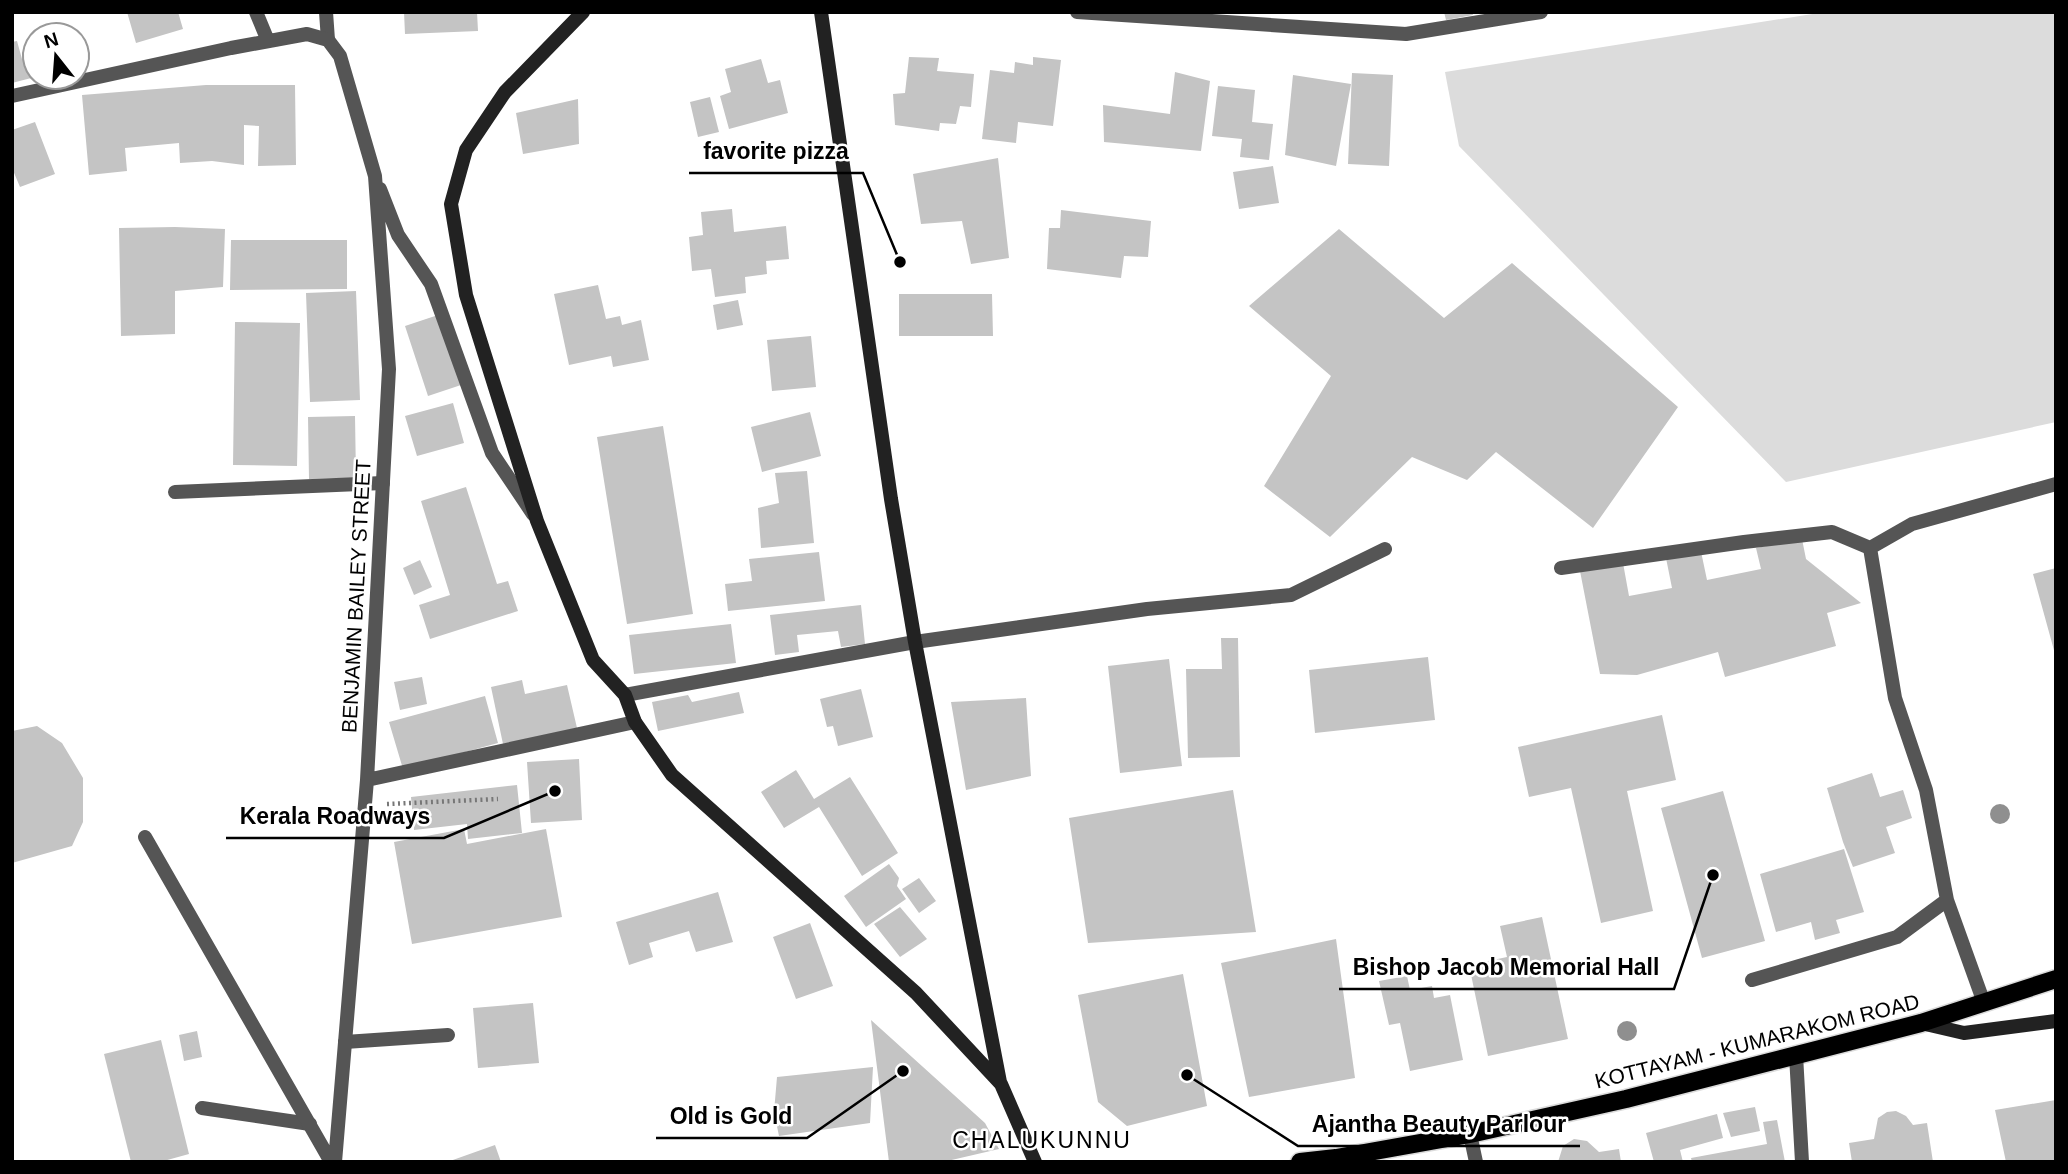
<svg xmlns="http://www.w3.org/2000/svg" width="2068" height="1174" font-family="Arial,sans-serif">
<rect width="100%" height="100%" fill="#fff"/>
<path fill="#dcdcdc" d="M1825,12H2056V422L1786,482L1459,146L1445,72Z"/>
<path fill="#c4c4c4" d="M127,12H178L183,29L136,43Z
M404,12H477L478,31L405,34Z
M1444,12H1472L1473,15L1446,20Z
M17,41L22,59L35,55V77L12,83V42Z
M909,57L939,58L937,71L974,74L971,107L960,106L956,124L940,123L939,131L895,125L893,94L905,93Z
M1033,57L1061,60L1053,126L1018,122L1016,143L982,139L990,70L1014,73L1015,62L1033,65Z
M761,59L768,83L780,80L788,113L729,129L720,96L731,92L725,69Z
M1175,72L1210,81L1201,151L1104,142L1103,105L1170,114Z
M1352,73L1393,75L1389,166L1348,164Z
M1293,75L1351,84L1336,166L1285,155Z
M206,85H295L296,165L258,166L259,126L244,125V165L212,161L180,163L179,143L125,148L127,171L89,175L82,95Z
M1218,86L1255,90L1252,122L1273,124L1269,160L1240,157L1242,139L1212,136Z
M710,97L719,132L698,137L690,102Z
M578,99L579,144L523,154L516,113Z
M35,122L55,174L20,187L12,168V130Z
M998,158L1009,258L971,264L962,221L921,224L913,174Z
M1273,166L1279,203L1239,209L1233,172Z
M732,209L734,232L786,226L789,259L766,261L767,274L745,277L746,293L715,297L711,269L692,271L689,237L703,235L701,212Z
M1061,210L1151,221L1148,257L1124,256L1121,278L1047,269L1049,228H1060Z
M175,227L225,229L223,287L175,291V334L121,336L119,228Z
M1339,229L1444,318L1512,263L1678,407L1593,528L1496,452L1467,480L1412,457L1330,537L1264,486L1331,376L1249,306Z
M231,240H347V289L230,290Z
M598,285L606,319L620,316L622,325L641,320L649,360L613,367L611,356L569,365L554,294Z
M356,291L360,400L310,402L306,293Z
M899,294H992L993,336H899Z
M738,300L743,325L717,330L713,305Z
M438,315L461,385L428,396L405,326Z
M235,322L300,323L297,466L233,465Z
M811,336L816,387L772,391L767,340Z
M453,403L464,443L417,456L405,416Z
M810,412L821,456L762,472L751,427Z
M355,416L356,478L309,479L308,417Z
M663,426L693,614L627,624L597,437Z
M807,471L814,543L761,548L758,508L779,503L775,473Z
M466,487L497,584L508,581L518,611L430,639L419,605L450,595L421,501Z
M1802,539L1806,559L1861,603L1827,613L1836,646L1725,677L1718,652L1637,675L1600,674L1580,571L1623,563L1629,596L1672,588L1664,548L1699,542L1707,580L1761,569L1756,548Z
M819,552L825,601L728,611L725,584L752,581L749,559Z
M420,560L432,587L414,595L403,568Z
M2056,568V654H2055L2033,574Z
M861,605L865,644L841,647L838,631L797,635L799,652L775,655L770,615Z
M731,624L736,663L634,674L629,635Z
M1221,638H1238L1240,757L1188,758L1186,669H1222Z
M1428,657L1435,720L1315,733L1309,670Z
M1169,659L1182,766L1120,773L1108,666Z
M422,677L427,704L400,710L394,682Z
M522,680L525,694L567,685L577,728L503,744L491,687Z
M861,689L873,737L838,746L833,726L827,727L820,699Z
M739,692L744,713L658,731L652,702L688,695L692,702Z
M485,696L498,743L403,769L389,722Z
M1026,698L1031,776L966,790L951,702Z
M1662,715L1676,780L1627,791L1653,911L1601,923L1571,788L1529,797L1518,747Z
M37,726L62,743L83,778V822L72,846L12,863V731Z
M579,759L582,820L531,823L527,762Z
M796,770L814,799L850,777L898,853L862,876L819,807L784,828L761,792Z
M1872,773L1880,797L1903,790L1912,818L1886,827L1895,853L1853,867L1843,842L1827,788Z
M517,785L522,833L468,839L467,824L414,830L411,797Z
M1233,790L1256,932L1088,943L1069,818Z
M1723,791L1765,941L1702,958L1661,808Z
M464,829L467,844L546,829L562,917L412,944L394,842Z
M1844,849L1864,912L1836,920L1840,933L1815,940L1811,922L1776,932L1760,874Z
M889,864L899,878L897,886L906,899L866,927L844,896Z
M919,878L936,901L919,913L902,889Z
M718,892L733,942L696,952L689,931L649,943L653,957L629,965L616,922Z
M900,907L927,939L900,957L874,924Z
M1542,917L1568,1039L1488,1056L1469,965L1507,957L1500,926Z
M810,923L833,986L796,999L773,937Z
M1336,939L1355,1078L1249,1097L1221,963Z
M1183,974L1207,1106L1127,1126L1098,1102L1078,995Z
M1407,976L1410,990L1432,986L1434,998L1450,995L1463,1060L1410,1071L1400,1023L1389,1025L1379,981Z
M533,1003L539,1063L478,1068L473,1008Z
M871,1020L985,1123L999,1149L943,1162H889Z
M197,1031L202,1057L184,1061L179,1035Z
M161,1040L189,1154L160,1162H131L104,1054Z
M873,1067L870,1123L779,1136L774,1112L777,1077Z
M2056,1100V1162H2006L1995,1110Z
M1755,1107L1760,1131L1731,1137L1723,1113Z
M1896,1111L1906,1116L1913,1125L1927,1123L1933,1162H1852L1849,1143L1874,1139L1878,1118L1887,1112Z
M1717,1114L1723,1138L1680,1150L1683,1162H1654L1646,1133Z
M1777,1120L1785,1162H1692L1691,1158L1767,1144L1763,1122Z
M1574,1139L1587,1141L1599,1152L1619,1149L1621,1162H1558L1563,1146Z
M495,1145L501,1162H450V1161Z"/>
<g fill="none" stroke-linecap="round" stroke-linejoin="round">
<defs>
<path id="primary" d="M1300,1162L1336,1158L1470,1134L1626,1099L1921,1023L2056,979"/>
</defs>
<use href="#primary" stroke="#dbdbdb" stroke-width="21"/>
<path stroke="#777" stroke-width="4.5" stroke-dasharray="2 3.5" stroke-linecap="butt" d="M387,804L498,799"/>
<path stroke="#555" stroke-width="14" d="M326,12L328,40
M175,492L383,483
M1870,548L1912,524L2056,484
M1561,568L1744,542L1832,532L1870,548L1895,698L1926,790L1947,900
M1752,980L1897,937L1947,900L1984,1003
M345,1042L448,1035
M202,1108L310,1124"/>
<path stroke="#555" stroke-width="14" d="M256,12L268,41
M1077,12L1406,34L1541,12
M12,96L231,48L307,34L328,40L340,56L375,176L389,369L367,780L335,1162
M380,189L398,235L431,284L492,453L533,514
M625,695L915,642L1147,609L1291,595L1385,549
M367,780L635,722
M145,837L331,1162
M1796,1055L1802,1162
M1470,1134L1476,1162"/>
<path stroke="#222" stroke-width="14" d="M583,12L505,92L466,150L451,204L466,295L537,521L593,660L625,695L635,722L672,775L916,993L1001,1084L1035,1162
M821,12L891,499L915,642L1000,1082
M1921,1023L1964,1033L2056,1021"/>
<use href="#primary" stroke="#000" stroke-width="18"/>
</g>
<g fill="#8f8f8f">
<circle cx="2000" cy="814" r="10"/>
<circle cx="1627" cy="1031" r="10"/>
</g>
<g text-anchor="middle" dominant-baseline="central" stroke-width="5" stroke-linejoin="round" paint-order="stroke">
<g font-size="21" fill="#000" stroke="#fff">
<text transform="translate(356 596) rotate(-87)">BENJAMIN BAILEY STREET</text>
<text transform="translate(1757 1041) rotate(-14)">KOTTAYAM - KUMARAKOM ROAD</text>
</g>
<g font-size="23" letter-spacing="2" fill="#000" stroke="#fff">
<text x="1042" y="1140">CHALUKUNNU</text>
</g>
</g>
<path fill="none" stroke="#000" stroke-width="2.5" d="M900 262L863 173H689M555 791L444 838H226M1713 875L1674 989H1339M903 1071L807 1138H656M1187 1075L1298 1146H1580"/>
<g fill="#000" stroke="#fff" stroke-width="2.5">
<circle cx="900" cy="262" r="7"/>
<circle cx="555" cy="791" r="7"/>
<circle cx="1713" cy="875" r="7"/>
<circle cx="903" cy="1071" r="7"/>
<circle cx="1187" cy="1075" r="7"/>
</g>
<g font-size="23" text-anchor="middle" font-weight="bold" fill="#000" stroke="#fff" stroke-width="5" stroke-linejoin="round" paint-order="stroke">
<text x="776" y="159">favorite pizza</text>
<text x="335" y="824">Kerala Roadways</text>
<text x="1506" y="975">Bishop Jacob Memorial Hall</text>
<text x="731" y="1124">Old is Gold</text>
<text x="1439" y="1132">Ajantha Beauty Parlour</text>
</g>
<rect width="2068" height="1174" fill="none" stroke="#000000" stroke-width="28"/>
<g transform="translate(56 56) rotate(343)"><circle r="33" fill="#ffffff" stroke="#999999" stroke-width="2"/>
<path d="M0-5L12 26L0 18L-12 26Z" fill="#000000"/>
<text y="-10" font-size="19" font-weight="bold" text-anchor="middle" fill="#000000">N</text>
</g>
</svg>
